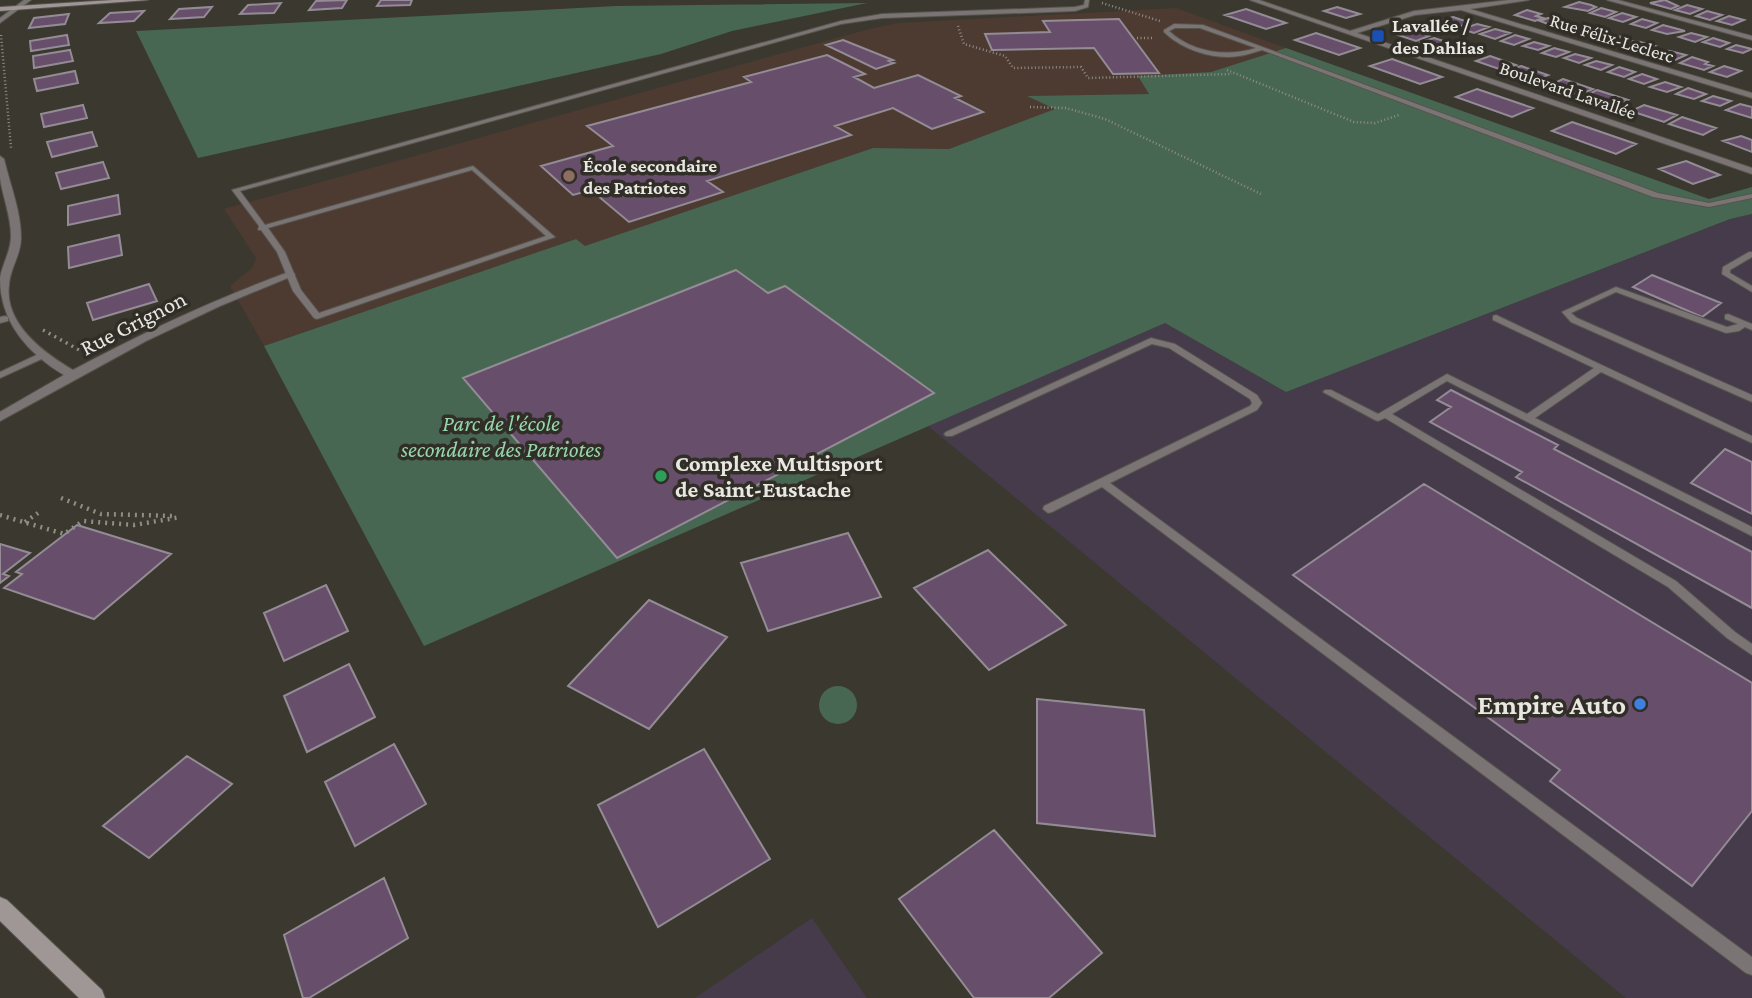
<svg xmlns="http://www.w3.org/2000/svg" width="1752" height="998" font-family="'Crimson Pro',serif">
<rect width="100%" height="100%" fill="#3b382f"/>
<path fill="#463b4b" d="M1752,214V998H1626L928,426L1165,323L1286,392L1730,219Z
M812,918L867,998H695Z"/>
<path fill="#4d3b32" d="M1176,8L1286,48L1211,72L1139,76L1150,94L1030,96L1056,109L949,149L873,148L585,247L576,239L264,346L230,286L252,268L256,258L224,209L869,29L898,23Z"/>
<path fill="#486753" d="M867,3L732,31L661,54L198,158L136,31L616,6Z
M1286,48L1709,199L1752,187V214L1730,219L1286,392L1165,323L424,646L264,346L576,239L585,246L873,148L949,149L1055,109L1027,96L1149,94L1138,76L1211,72Z
M819 705a19 19 0 1 1 38 0a19 19 0 1 1-38 0Z"/>
<path fill="#674e6b" stroke="#938c95" stroke-width="2" d="M347,0L342,8L309,10L316,1Z
M381,0H412L410,5L377,6Z
M1665,0L1678,6L1671,9L1650,3Z
M1579,2L1591,5L1596,7L1588,11L1565,7Z
M281,3L274,13L240,14L248,5Z
M1687,5L1702,9L1690,14L1675,10Z
M212,7L204,17L170,19L179,9Z
M1337,7L1360,14L1346,18L1324,11Z
M1601,8L1616,12L1605,17L1590,13Z
M1246,9L1286,23L1266,29L1225,15Z
M1527,10L1541,14L1536,16L1543,18L1535,21L1515,15Z
M144,11L134,21L99,23L110,13Z
M1707,11L1722,15L1710,20L1696,16Z
M1622,13L1636,17L1623,22L1609,18Z
M69,14L65,24L29,28L34,18Z
M1729,16L1744,20L1732,25L1717,21Z
M1453,17L1465,21L1470,23L1461,26L1439,21Z
M1548,18L1559,19L1572,23L1558,28L1540,21Z
M1119,19L1159,73L1113,74L1094,48L992,50L985,34L1050,32L1043,21Z
M1642,19L1657,23L1646,28L1631,24Z
M1477,24L1489,27L1474,33L1462,29Z
M1663,25L1678,29L1685,31L1667,34L1652,30Z
M1574,26H1583L1597,31L1585,35L1565,29Z
M1406,28L1429,36L1416,41L1392,33Z
M1495,29L1510,33L1495,39L1480,34Z
M1316,33L1360,48L1339,55L1295,40Z
M1691,33L1707,37L1695,42L1679,37Z
M1598,34H1610L1625,38L1612,43L1591,37Z
M67,35L69,45L31,51L30,41Z
M1515,35L1529,39L1514,45L1501,41Z
M1434,38L1447,42L1434,47L1421,42Z
M1713,38L1729,43L1720,47L1703,42Z
M843,40L893,60L889,61L894,63L876,69L826,45Z
M1629,41L1640,42L1655,46L1641,52L1621,45Z
M1534,42L1549,46L1538,50L1523,46Z
M1451,43L1477,52L1464,56L1438,48Z
M1736,45L1752,49L1743,53L1727,49Z
M1554,48L1569,52L1556,57L1542,53Z
M70,50L73,61L34,68L33,56Z
M1659,50L1670,51L1686,55L1673,61L1651,53Z
M1575,54L1591,58L1579,63L1564,58Z
M827,55L865,74L854,77L874,88L918,75L961,96L955,98L983,112L932,129L893,108L835,126L851,135L707,181L723,192L629,222L591,190L573,195L541,166L613,146L587,126L751,82L744,77Z
M1490,56L1516,65L1502,70L1476,61Z
M1692,57L1708,62L1705,64L1713,66L1704,70L1680,63Z
M1392,59L1442,77L1420,84L1370,66Z
M1596,61L1612,65L1601,70L1585,65Z
M1521,66L1548,75L1535,80L1507,71Z
M1724,66L1741,71L1727,77L1710,72Z
M1619,67L1635,72L1624,77L1608,72Z
M75,71L78,83L37,91L34,79Z
M1642,74L1657,79L1644,84L1629,79Z
M1563,79L1593,89L1579,95L1550,85Z
M1665,82L1681,87L1667,92L1650,87Z
M1688,88L1706,94L1694,99L1676,94Z
M1477,89L1533,108L1512,117L1456,97Z
M1597,90L1628,100L1615,106L1584,96Z
M1713,96L1731,101L1720,106L1702,101Z
M1740,104L1752,107V118L1726,110Z
M83,105L87,118L44,127L41,114Z
M1644,105L1677,115L1664,122L1631,111Z
M1682,117L1716,128L1703,135L1669,124Z
M1572,122L1636,144L1616,154L1552,131Z
M92,132L97,146L52,157L47,142Z
M1741,136L1752,140V152L1723,141Z
M1686,161L1720,175L1693,184L1659,169Z
M103,162L109,178L61,189L56,173Z
M118,195L120,214L68,225V206Z
M119,235L122,255L69,268L68,247Z
M736,270L768,293L785,286L934,393L617,558L463,378Z
M1652,275L1721,303L1702,317L1633,287Z
M149,284L157,301L93,320L87,303Z
M1451,390L1558,445L1554,449L1752,552V608L1516,477L1522,472L1430,422L1451,407L1437,400Z
M1725,449L1752,462V514L1691,483Z
M1424,484L1752,683V811L1692,886L1550,781L1560,770L1293,575Z
M77,525L171,554L94,619L4,588L22,574L16,572Z
M848,533L881,597L768,631L741,563Z
M0,544L30,553L3,574L9,576L0,583Z
M988,550L1066,625L989,670L914,588Z
M326,585L348,631L284,661L264,613Z
M649,600L727,637L649,729L568,686Z
M349,664L375,717L307,752L284,696Z
M1037,699L1144,710L1155,836L1037,823Z
M394,744L426,804L355,846L325,782Z
M704,749L770,859L658,927L598,805Z
M187,756L232,784L149,858L103,826Z
M994,830L1102,953L1049,998H974L899,899Z
M384,878L408,938L309,998H303L284,935Z"/>
<g fill="none" stroke-linecap="round" stroke-linejoin="round">
<defs>
<path id="lane" d="M1085,0H1089L1088,7L1075,11L882,18L841,24L240,191L265,225L473,166L555,237L317,319L314,318L293,291L277,252L261,230H258L259,226L232,190L841,21L882,14L1075,7L1084,5ZM472,170L546,236L319,313L301,290L285,252L268,228Z
M1174,24L1203,25L1658,193L1709,203L1752,194V198L1709,207L1653,197L1262,50C1254,52 1247,55 1239,56C1214,60 1182,50 1164,32V30ZM1175,28H1200L1256,48C1228,57 1192,53 1169,31Z
M1749,252H1752V257L1730,270V273L1752,286V292L1722,274L1723,267Z
M1616,287L1727,327L1738,324L1725,319V315L1728,314L1752,324V330L1745,327L1739,331L1726,333L1616,292L1571,313L1577,318L1752,395V402L1571,322L1562,312Z
M1496,315L1752,436V443L1601,372L1535,418L1752,527V536L1447,381L1392,414L1676,581L1735,632L1752,644V655L1727,638L1668,587L1385,418L1378,421L1375,420L1323,392L1325,390H1331L1378,414L1447,374L1527,414L1594,368L1493,320V316Z
M5,316L8,317V321L0,323V317Z
M1151,338L1175,344L1257,395L1262,403L1257,410L1110,483L1752,957V975L1746,973L1102,487L1052,512L1048,513L1043,509L1044,506L1250,406L1252,403L1250,399L1169,348L1152,344L952,436H946L944,434L946,432Z
M43,352L46,353V357L0,378V372Z"/>
<path id="street" d="M24,0H31L0,23V18Z
M1250,0H1259L1350,31L1414,11L1509,0H1529L1470,9L1752,93V98L1461,10L1415,15L1357,33L1752,168V174Z
M1607,0H1618L1752,36V40Z
M0,156L4,159C10,185 21,211 21,238C21,255 10,268 9,285C4,324 44,353 73,370C142,333 213,300 286,273H294L295,275L220,306L146,341L0,421V412L64,375C29,354 0,323 0,278C2,264 11,252 11,236C11,216 3,198 0,178C0,171 0,163 0,156Z"/>
<path id="secondary" d="M113,0H148L0,11V7Z
M0,897L7,900L102,990L105,998H79L0,921Z"/>
</defs>
<use href="#lane" stroke="#57544c" stroke-width="2"/>
<use href="#street" stroke="#57544c" stroke-width="2"/>
<use href="#secondary" stroke="#57544c" stroke-width="2"/>
<path stroke="#8f8d86" stroke-width="2.5" stroke-dasharray="1 2.5" stroke-linecap="butt" d="M1102,3L1160,21
M958,26L964,44L1005,56L1013,68L1081,67L1088,78L1232,74
M1,35L11,148
M1137,38H1154
M1227,70L1354,122L1375,123L1399,115
M1030,107L1066,108L1105,119L1263,195"/>
<path stroke="#8f8d86" stroke-width="3.5" stroke-dasharray="2 4.5" stroke-linecap="butt" d="M43,330L81,351"/>
<path stroke="#8f8d86" stroke-width="4.5" stroke-dasharray="2 5" stroke-linecap="butt" d="M61,498L101,514L174,516
M0,515L64,534L83,521L134,525L181,517
M25,522L38,513"/>
<use href="#lane" fill="#7a7574" fill-rule="evenodd"/>
<use href="#street" fill="#7a7574" fill-rule="evenodd"/>
<use href="#secondary" fill="#9f9696" fill-rule="evenodd"/>
</g>
<rect fill="#1a4fb4" stroke="#302e26" stroke-width="2.5" x="1371" y="29" width="14" height="14" rx="3.5"/>
<circle fill="#8d6e63" stroke="#302e26" stroke-width="2.5" cx="569" cy="176" r="7"/>
<circle fill="#2e9e5b" stroke="#302e26" stroke-width="2.5" cx="661" cy="476" r="7"/>
<circle fill="#3f7fe0" stroke="#302e26" stroke-width="2.5" cx="1640" cy="704" r="7"/>
<g text-anchor="middle" dominant-baseline="central" stroke-width="7" stroke-linejoin="round" paint-order="stroke">
<g font-size="19" font-weight="bold" fill="#e9e7e2" stroke="#302e26" text-anchor="start">
<text x="1392" y="25">Lavallée /<tspan x="1392" dy="22">des Dahlias</tspan></text>
<text x="583" y="165">École secondaire<tspan x="583" dy="22">des Patriotes</tspan></text>
</g>
<g font-size="19" fill="#e9e7e2" stroke="#302e26">
<text transform="translate(1612 38) rotate(17)">Rue Félix-Leclerc</text>
<text transform="translate(1568 90) rotate(19)">Boulevard Lavallée</text>
</g>
<g font-size="23" fill="#e9e7e2" stroke="#302e26">
<text transform="translate(133 323) rotate(-27)">Rue Grignon</text>
</g>
<g font-size="23" font-style="italic" fill="#96d5ad" stroke="#302e26">
<text x="501" y="423">Parc de l'école<tspan x="501" dy="26">secondaire des Patriotes</tspan></text>
</g>
<g font-size="23" font-weight="bold" fill="#e9e7e2" stroke="#302e26" text-anchor="start">
<text x="675" y="463">Complexe Multisport<tspan x="675" dy="26">de Saint-Eustache</tspan></text>
</g>
<g font-size="28" font-weight="bold" fill="#e9e7e2" stroke="#302e26" text-anchor="end">
<text x="1626" y="704">Empire Auto</text>
</g>
</g>
</svg>
